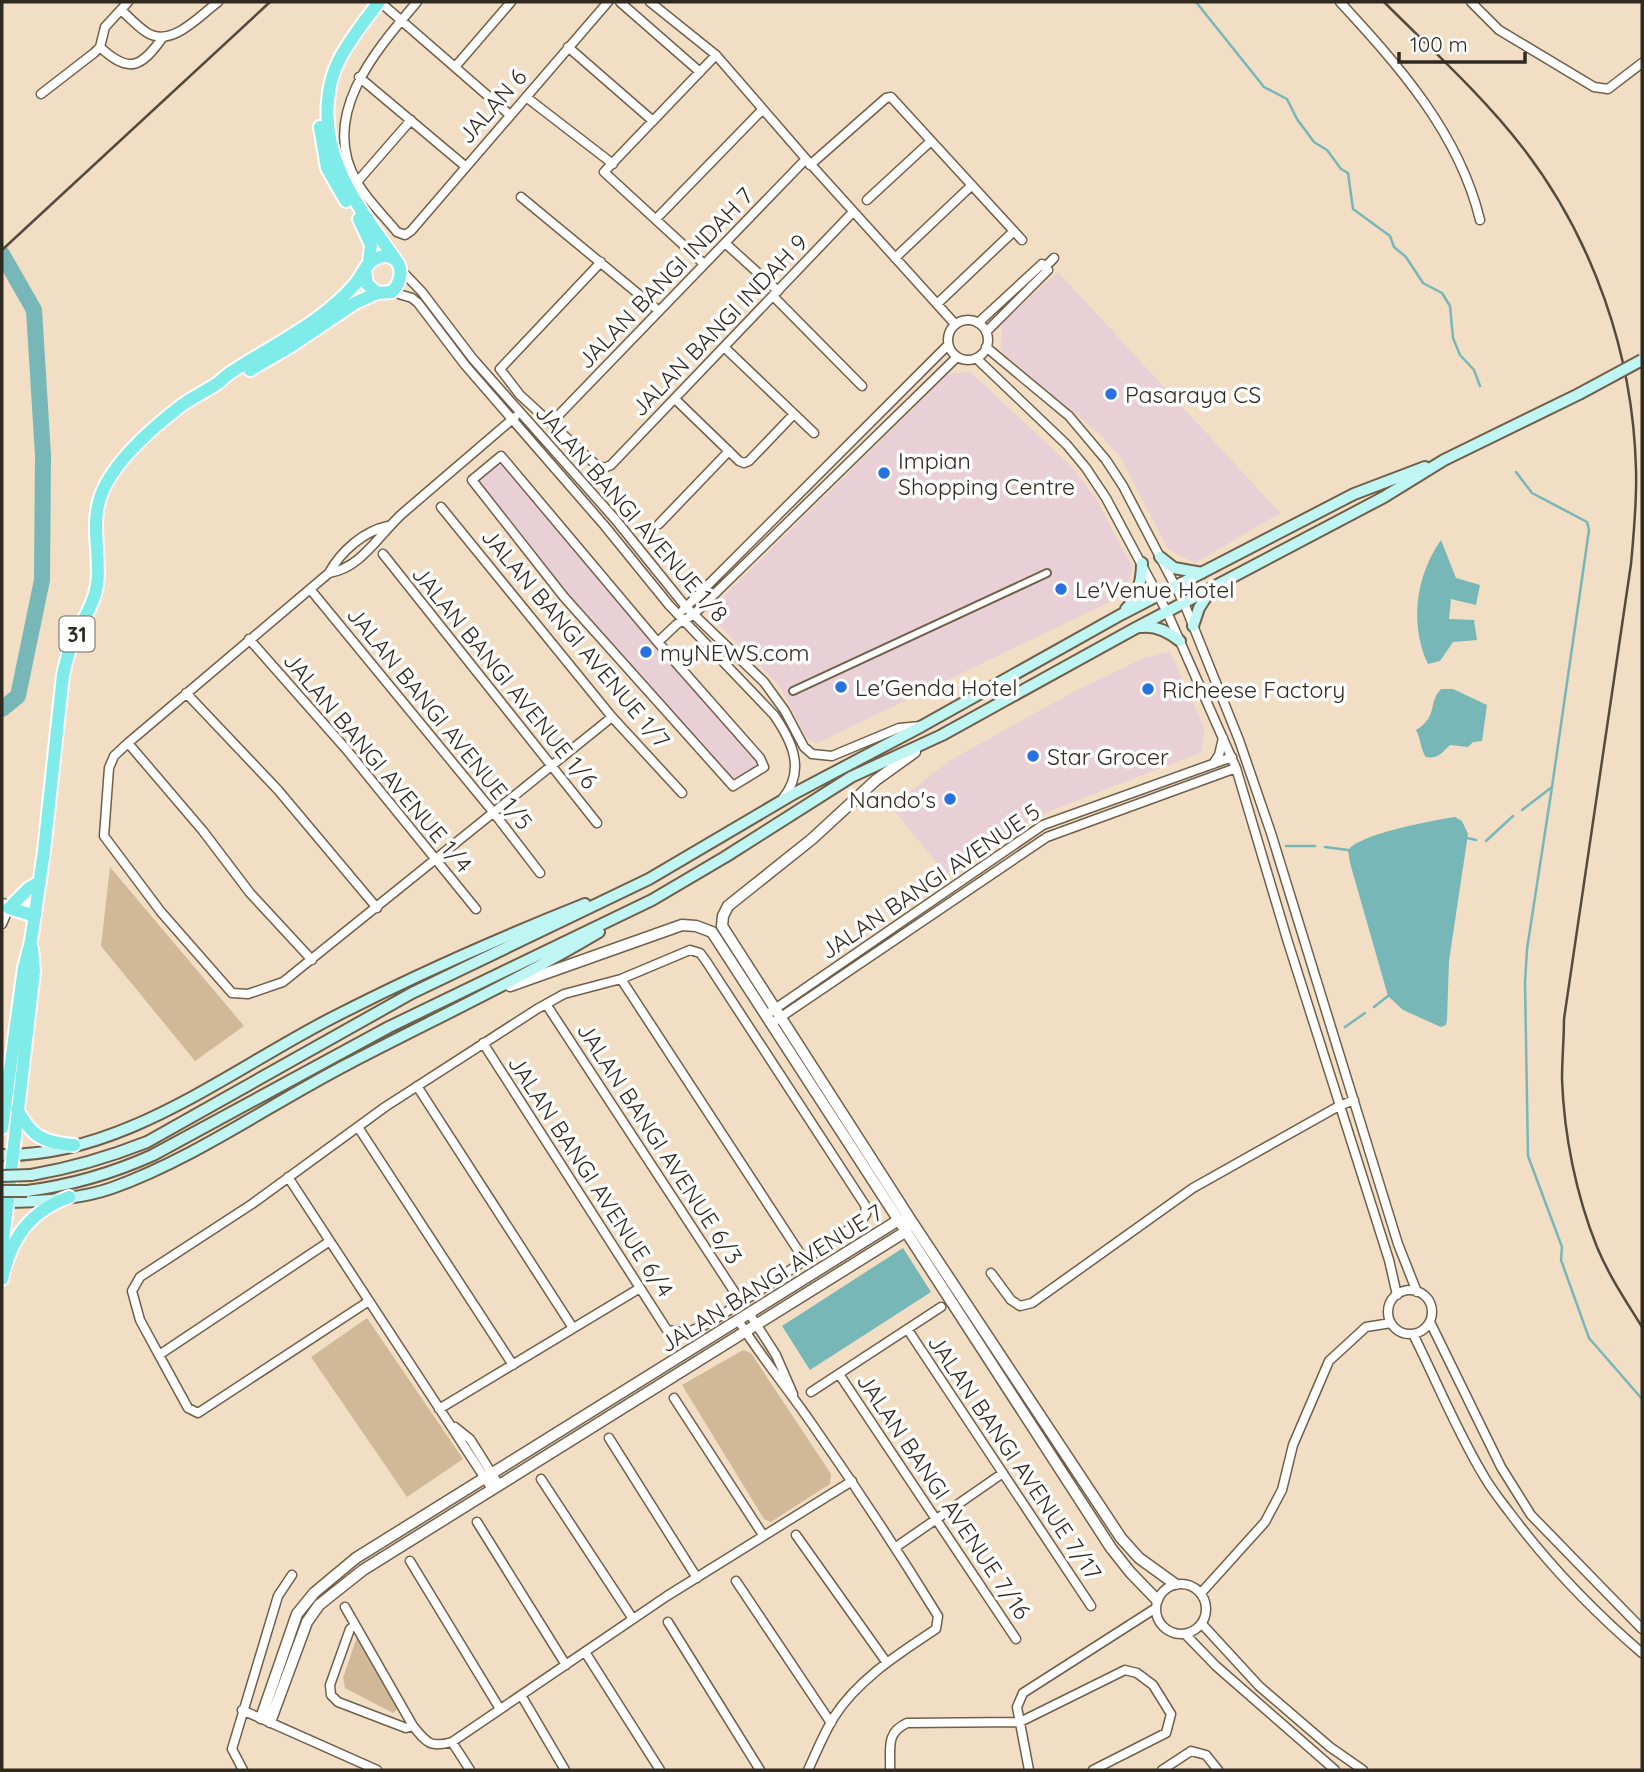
<svg xmlns="http://www.w3.org/2000/svg" width="1644" height="1772" font-family="Quicksand,sans-serif">
<rect width="100%" height="100%" fill="#f1dec5"/>
<path fill="#e9cfd6" d="M1058,272L1280,513L1195,563L1168,549L1122,460L1103,437L1001,351L1002,323Z
M970,372L1071,466L1096,499L1133,568L1124,595L817,743L808,740L779,685L713,619L716,604L948,374Z
M500,461L757,759L758,766L734,783L559,585L476,480Z
M1170,652L1204,727L1202,752L1047,812L946,874L896,813L905,796L949,761L1077,690L1144,658Z"/>
<path fill="#d1b898" d="M110,867L244,1026L195,1061L101,946Z
M367,1318L463,1459L407,1497L311,1357Z
M743,1350L751,1353L831,1474L830,1484L771,1522L764,1519L682,1385Z
M360,1628L398,1709L393,1713L345,1688L343,1678Z"/>
<path fill="#77b7b7" d="M1441,540L1456,578L1480,585L1476,605L1451,599L1449,619L1474,620L1477,640L1453,642L1440,661L1428,664C1409,624 1416,575 1441,540Z
M1441,689H1453L1487,705L1482,741L1473,742L1468,747L1450,745C1442,753 1438,759 1426,757C1420,748 1421,739 1416,730C1439,716 1427,704 1441,689Z
M1455,817L1462,821L1468,834L1449,961L1447,1020L1446,1025L1441,1027L1403,1010L1388,996L1350,863L1348,850C1362,833 1431,821 1455,817Z
M903,1248L931,1292L810,1370L782,1326Z"/>
<g fill="none" stroke-linecap="round" stroke-linejoin="round">
<path stroke="#77b7b7" stroke-width="2.5" d="M1196,2L1264,87L1287,99L1297,119L1314,142L1327,150L1341,169L1348,173L1353,209L1390,236L1394,247L1406,257L1423,283L1442,293L1450,306L1453,338L1460,355L1474,370L1480,386
M1516,472L1532,493L1587,522L1589,530L1552,787L1527,949L1525,983L1528,1156L1562,1247L1561,1260L1589,1338L1642,1399
M1522,810L1552,787
M1467,838L1476,840
M1486,841L1513,816
M1286,846H1315
M1325,847L1348,850
M1374,1007L1388,996
M1345,1027L1365,1013"/>
<path stroke="#77b7b7" stroke-width="16" d="M2,254L34,310L43,455L42,580L18,696L2,709"/>
<defs>
<path id="pedestrian" d="M793,691L1047,573"/>
<path id="minor" d="M380,2L510,115
M417,2C376,50 318,116 357,182C367,200 384,216 397,232L405,235L411,231L608,2
M620,2L700,72
M650,2L716,55L806,159L955,324
M1340,2C1399,66 1459,133 1480,220
M1471,2L1499,30L1594,87L1608,89L1642,63
M121,10C129,17 137,26 146,32C171,49 199,16 218,2
M100,47C129,74 141,68 163,37
M568,47L653,121
M455,67L511,2
M359,77L465,166
M41,94L94,53L100,47L105,27L128,2
M526,97L613,164
M810,165L886,98L891,97L1022,240
M357,182L411,120
M521,197L659,311
M867,200L931,141
M656,219L762,110
M725,243L778,291
M895,258L971,186
M601,262L500,369L520,395L595,464L604,468L611,465L853,212
M704,264L604,172L716,55
M1045,267L1054,258
M401,270L422,292L473,359L615,519L686,607L764,682L785,711L804,747L812,754L832,756L899,728L921,726
M392,292L412,298L418,303L465,365L604,525L669,605L774,715C792,741 806,770 783,798
M773,296L862,386
M937,304L1014,231
M948 340a20 20 0 1 1 40 0a20 20 0 1 1-40 0Z
M978,323L1042,264L1048,270L986,332
M724,347L814,433
M986,347L1069,416L1106,460L1123,486L1184,603L1239,740L1271,833L1398,1244L1417,1292
M976,358L1067,445L1086,468L1106,498L1167,612L1236,768L1287,939L1389,1260L1397,1295
M675,399L739,461L744,463L749,461L794,414
M551,423L806,159
M501,456L655,639L760,758L764,767L733,786L564,597L472,480Z
M441,507L612,717L682,793
M659,524L729,451
M388,526C364,531 341,551 329,573L128,743L114,756L109,768L104,836L161,912L232,993L248,994L283,982L612,717
M383,554L597,823
M329,573C362,568 380,533 403,513L515,417
M310,589L494,813L540,873
M683,610L948,345
M249,639L346,749L476,909
M658,642L677,624L693,615L957,357
M186,693L278,790L377,908
M128,743L203,831L250,893L312,960
M1213,764L1219,755L1223,738
M2,903L10,905L37,902
M2,924L10,905
M621,979L805,1261
M546,1004L741,1302
M766,1015L1043,825L1232,757
M772,1023L1047,837L1236,768
M417,1086L573,1328
M358,1127L513,1365
M288,1177L492,1489
M991,1273L1011,1300L1020,1306L1032,1303L1193,1188L1339,1106L1354,1100
M1388 1312a22 22 0 1 1 44 0a22 22 0 1 1-44 0Z
M369,1301L198,1413L188,1408L159,1355L140,1320L132,1291L140,1277L252,1204L385,1107L537,1009L564,994L621,979L690,950L700,953L706,961L865,1205L866,1214L861,1221L773,1282L709,1323L686,1333L667,1330L483,1043
M749,1313L776,1355L793,1394
M738,1320C761,1357 788,1389 812,1424C856,1487 898,1551 938,1616L936,1629C900,1653 858,1679 834,1717C824,1733 816,1753 808,1770
M1430,1322L1501,1467L1531,1515L1642,1629
M908,1330L1091,1606
M1413,1334C1437,1382 1457,1432 1485,1478C1492,1490 1501,1501 1510,1513C1548,1564 1593,1611 1642,1653
M159,1355L330,1241
M839,1374L1016,1639
M811,1392L941,1307
M674,1398L763,1535
M439,1409L640,1288
M455,1427L470,1439L499,1485
M609,1438L697,1578
M541,1479L633,1619
M477,1522L566,1665
M796,1535L887,1663
M896,1547L1003,1473
M410,1561L500,1709
M736,1581L831,1723
M1156 1609a25 25 0 1 1 50 0a25 25 0 1 1-50 0Z
M1201,1593L1265,1522L1282,1490L1293,1445L1329,1361L1366,1327L1391,1323
M345,1607L413,1726C427,1743 430,1748 452,1742L667,1596L852,1481
M668,1622L760,1770
M1202,1624L1259,1686L1330,1747L1363,1770
M355,1625L350,1629L330,1685L331,1695L338,1702L406,1728L413,1726
M1185,1634L1216,1666L1335,1770
M585,1652L660,1770
M521,1695L565,1770
M242,1710L377,1770
M452,1742L470,1770
M243,1770L232,1749L278,1596L292,1575
M890,1770C891,1749 885,1733 907,1723L1020,1722L1125,1670L1137,1673L1153,1685L1171,1714L1166,1733L1093,1770
M1029,1770L1017,1707L1023,1693L1156,1608
M1162,1770L1191,1751L1206,1755L1218,1770"/>
<path id="tertiary" d="M915,752L876,780L812,839L728,906L723,916L722,926L910,1219L1121,1538L1139,1558L1175,1584
M510,986L682,925L696,926L712,932L1111,1548L1130,1572L1157,1600
M261,1718L297,1614L314,1593L356,1558L897,1221L903,1220
M270,1722L307,1622L319,1605L363,1570L905,1232L907,1226"/>
<path id="secondary" d="M1160,557L1174,568L1202,573
M1126,609C1139,596 1142,580 1142,563
M1193,626L1199,608L1210,591
M1141,627C1156,625 1169,632 1180,641
M2,1155C121,1157 226,1073 328,1020C411,977 497,939 585,904
M31,1175C72,1168 109,1157 147,1142L412,993L649,879L795,793L922,726L1122,614L1354,494L1425,467
M27,1191C73,1185 111,1174 153,1155L389,1027L652,900L725,857L851,777L942,735L1134,629L1384,497L1444,460L1579,394
M2,1202C37,1202 78,1200 112,1188C193,1159 269,1105 346,1065C430,1021 517,981 599,932"/>
<path id="primary" d="M379,2C365,20 350,39 339,60C333,72 329,88 328,101C322,165 363,212 397,262
M320,127L327,168L346,201
M359,219L371,245L369,263
M250,370L291,346L355,303L377,293
M13,904L29,888L40,882
M9,908L35,916
M17,1109C31,1136 43,1143 74,1145
M2,1128L24,968L31,941L44,851L63,675C66,662 68,651 74,639C82,621 94,605 97,585C101,559 92,532 98,506C105,468 152,428 182,405C193,397 206,391 218,383C222,380 225,376 230,373C272,345 322,323 355,284C362,276 366,263 375,259C397,247 410,273 392,292L377,293L367,284L365,271
M2,1249L34,971L32,948
M2,1279C11,1238 29,1212 69,1197"/>
</defs>
<use href="#pedestrian" stroke="#705f4a" stroke-width="10"/>
<use href="#minor" stroke="#705f4a" stroke-width="11"/>
<use href="#tertiary" stroke="#705f4a" stroke-width="13"/>
<use href="#secondary" stroke="#705f4a" stroke-width="14"/>
<use href="#primary" stroke="#fff" stroke-width="16"/>
<use href="#pedestrian" stroke="#fff" stroke-width="6"/>
<use href="#minor" stroke="#fff" stroke-width="8"/>
<use href="#tertiary" stroke="#fff" stroke-width="10"/>
<use href="#secondary" stroke="#bff6f4" stroke-width="10"/>
<use href="#primary" stroke="#80ece9" stroke-width="12"/>
<path stroke="#544b3e" stroke-width="2.5" d="M1384,2C1431,49 1482,95 1523,148C1593,239 1633,353 1636,469C1637,501 1634,532 1631,564L1564,1019C1564,1039 1562,1059 1562,1079C1564,1135 1576,1195 1597,1247C1609,1276 1626,1301 1642,1327
M2,250L270,2"/>
<defs>
<path id="secondary-bridge" d="M1579,394L1642,360
M2,1176L31,1175
M2,1191H27"/>
</defs>
<use href="#secondary-bridge" stroke="#705f4a" stroke-width="14" stroke-linecap="butt"/>
<use href="#secondary-bridge" stroke="#bff6f4" stroke-width="10"/>
</g>
<g fill="#2672de" stroke="#fff" stroke-width="2.5">
<circle cx="1111" cy="394" r="7"/>
<circle cx="884" cy="473" r="7"/>
<circle cx="1061" cy="589" r="7"/>
<circle cx="646" cy="652" r="7"/>
<circle cx="841" cy="687" r="7"/>
<circle cx="1148" cy="689" r="7"/>
<circle cx="1033" cy="756" r="7"/>
<circle cx="950" cy="799" r="7"/>
</g>
<g text-anchor="middle" dominant-baseline="central" stroke-width="7" stroke-linejoin="round" paint-order="stroke">
<rect fill="#fff" stroke="#6e6962" stroke-width="2" x="59.5" y="616.5" width="35" height="35" rx="5"/>
<g font-size="21" font-weight="bold" fill="#30291f">
<text x="77" y="634">31</text>
</g>
<g font-size="23" fill="#30291f" stroke="#fff">
<text transform="translate(492 106) rotate(-49)">JALAN 6</text>
<text transform="translate(665 278) rotate(-46)">JALAN BANGI INDAH 7</text>
<text transform="translate(719 325) rotate(-46)">JALAN BANGI INDAH 9</text>
<text transform="translate(632 513) rotate(49)">JALAN BANGI AVENUE 1/8</text>
<text transform="translate(576 638) rotate(50)">JALAN BANGI AVENUE 1/7</text>
<text transform="translate(505 677) rotate(51)">JALAN BANGI AVENUE 1/6</text>
<text transform="translate(440 718) rotate(51)">JALAN BANGI AVENUE 1/5</text>
<text transform="translate(378 762) rotate(50)">JALAN BANGI AVENUE 1/4</text>
<text transform="translate(930 881) rotate(-34)">JALAN BANGI AVENUE 5</text>
<text transform="translate(660 1143) rotate(57)">JALAN BANGI AVENUE 6/3</text>
<text transform="translate(591 1176) rotate(57)">JALAN BANGI AVENUE 6/4</text>
<text transform="translate(771 1278) rotate(-32)">JALAN BANGI AVENUE 7</text>
<text transform="translate(1015 1457) rotate(56)">JALAN BANGI AVENUE 7/17</text>
<text transform="translate(944 1496) rotate(56)">JALAN BANGI AVENUE 7/16</text>
</g>
<g font-size="23" fill="#30291f" stroke="#fff" text-anchor="start">
<text x="1125" y="394">Pasaraya CS</text>
<text x="898" y="460">Impian<tspan x="898" dy="26">Shopping Centre</tspan></text>
<text x="1075" y="589">Le'Venue Hotel</text>
<text x="660" y="652">myNEWS.com</text>
<text x="855" y="687">Le'Genda Hotel</text>
<text x="1162" y="689">Richeese Factory</text>
<text x="1047" y="756">Star Grocer</text>
<text x="936" y="799" text-anchor="end">Nando's</text>
</g>
</g>
<rect width="1644" height="1772" fill="none" stroke="#30291f" stroke-width="7"/>
<path d="M1399 52v10h126v-10" fill="none" stroke="#30291f" stroke-width="3.5"/>
<text x="1410" y="52" font-size="21" fill="#30291f" stroke="#ffffff" stroke-width="5" paint-order="stroke">100 m</text>
</svg>
